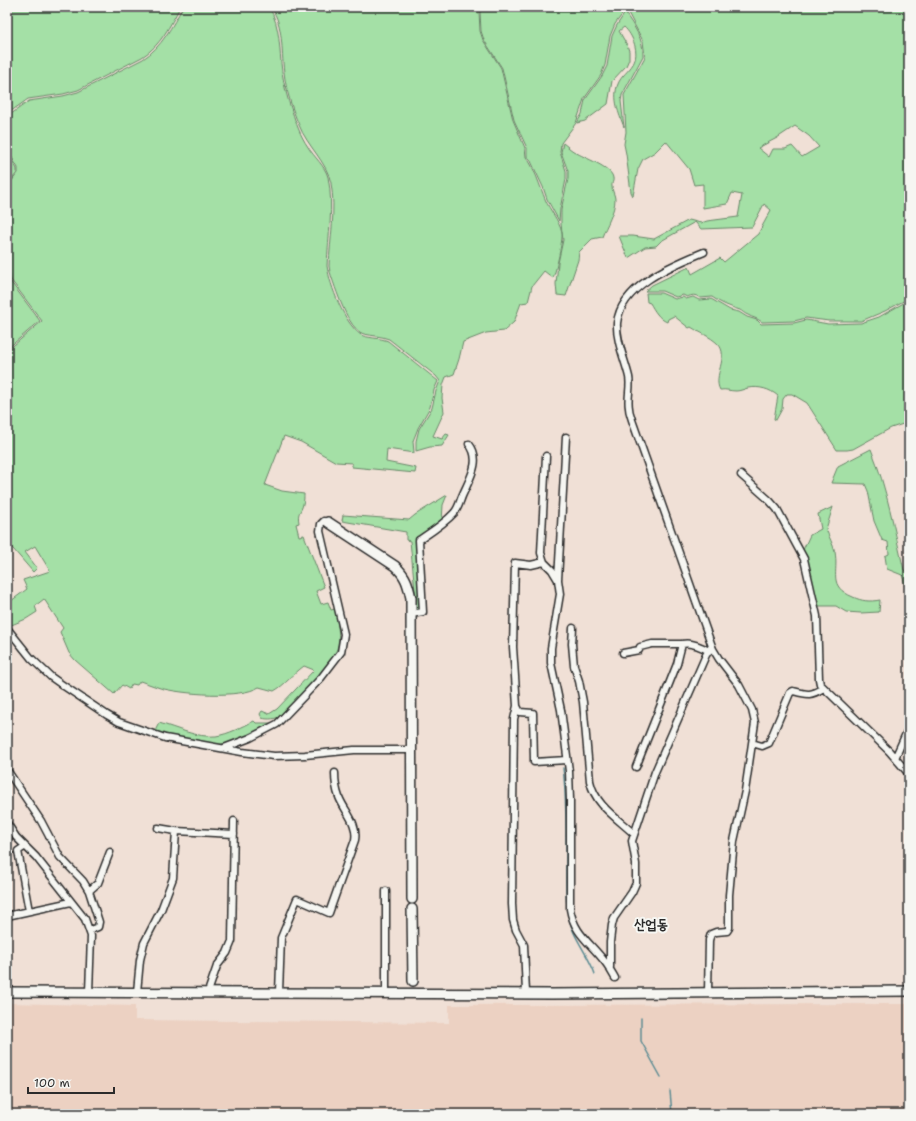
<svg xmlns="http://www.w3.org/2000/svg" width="916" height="1121" font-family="'Shantell Sans','Poor Story',sans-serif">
<rect width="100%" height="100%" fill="#f0e0d6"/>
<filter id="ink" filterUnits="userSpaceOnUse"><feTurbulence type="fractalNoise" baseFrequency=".025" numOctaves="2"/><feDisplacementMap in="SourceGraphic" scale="8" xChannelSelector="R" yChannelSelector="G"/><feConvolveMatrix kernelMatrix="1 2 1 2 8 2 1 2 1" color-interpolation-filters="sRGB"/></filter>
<g filter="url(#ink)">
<path fill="#ecd1c2" d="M7,1003L135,1006V1020L449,1023V1005L909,1004V1114H7Z"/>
<path fill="#a4e0a6" stroke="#688668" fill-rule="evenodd" d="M7,7H180C170,26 160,46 142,57L78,90L63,94L28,99L7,114Z
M183,7H269C281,27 279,50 282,72C284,85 287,98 292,111C296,123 300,135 308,147C314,157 325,166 328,177C334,207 328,236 327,266C330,286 344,323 361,335C366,338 381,338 388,341L438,381L434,390L430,407L418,428L413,441L414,453L387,449L386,462L416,468L415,473L352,467V463L336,462L301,442L284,436L265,485L282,491L304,494C304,497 304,501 303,504C301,513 297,511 299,523L296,524L299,536L304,535L324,587L316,591L321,604L328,602L331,610L335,609C337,621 341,637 337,649C333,661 293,710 283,715C277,719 268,720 262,718L260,714L262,711L269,714L277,709L314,670L304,666C293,674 285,685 274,691L259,687C240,699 182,694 160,688C153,686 147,683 140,681L137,685L132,684L129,689L122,685L114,694L75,660L69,653L60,632L63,628L44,599L35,606L37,612L26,619L9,626L7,623V604L27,589L23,580L50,571L35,546L25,552L37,568L33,572L7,542V512L10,498L7,497V351L42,321L11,280L7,264V187L18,173V168L7,149V117L29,101L63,96L78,92L143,59C162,47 172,26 183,7Z
M271,7H480L479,11L480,31L483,40L501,68L513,120L525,148L526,157C533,164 541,189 545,199C550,211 559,220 562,233C563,240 556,271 553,278L544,271L532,286L528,302L521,303L514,322L504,331L486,333L463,342L459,359L454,374L446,377L443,385L442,398L444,412L433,436L442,439L446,434L449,435L442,446L430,447L416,451V441L419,429L432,408L436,391L440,381L436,376L389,339C381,336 373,336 364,334C348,330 335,287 330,272L329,266C330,238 336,211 331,183C327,162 307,146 299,125C292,109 286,90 284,72C281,50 284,26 271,7Z
M482,7H622L624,12L615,24L610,36L605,65L601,75L584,99L576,123L561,143L560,152L566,171V179L560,209L559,221L547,199L543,187L530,159L527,157V148L514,120L502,68L484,40L481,31L480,12Z
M625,7H909V298L885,311L861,321H829L806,318L794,321L762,322C757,318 753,318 748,315C745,314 742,311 740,310C730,307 720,303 712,297L700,298C695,294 692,295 687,297L683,295L676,297L662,291H645L652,285L689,267L692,274L720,258L724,262L758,234L771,210L764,204L752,227L701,229L695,222L661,241L656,246L645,247L628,258L619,236H633L654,239L689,220L701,223L707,221L738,217L742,195L732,193L727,204L703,208V184L694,185L689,169L666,141L655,152L643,159L638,169L633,196L631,192L626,154L624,144L626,132L624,95L645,57L643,41ZM795,126L809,136L819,147L802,157L792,146L785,149H773L769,157L758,148L777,138Z
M625,13C634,26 644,40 643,56L622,95L621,101L624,127C619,114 612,98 618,84C621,76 629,71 633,64C640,53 633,35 624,27L619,31L627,45L629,51V59L626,66L612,81L608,104L585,121L577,123L582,114L585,100L602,76L607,66L612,36L617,25Z
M563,143C567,146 571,150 575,152C584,158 612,167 613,178C614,181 611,184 612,187C612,191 615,195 615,199C615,212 606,226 602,237L592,239L579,252L578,260L566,296L557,295L556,284L558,263L563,240L561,224V210L568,179V171L561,152Z
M7,151L17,169V173L7,185Z
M7,268L10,281L40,321L7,349Z
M646,293H661L675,299L683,297L686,299L693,297L699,300L711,299L730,310L739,312L747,317L757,320L761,324L794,323L806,320L828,324L861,323L879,317L909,300V424H903L891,428L853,449L847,450H837L807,403L792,394H787L783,399L782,409L776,420L774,419L778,396C770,389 759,386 748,388C744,389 740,391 736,391C730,391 726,389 720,390C712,376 730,356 718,344C710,336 700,333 691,327L689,328L674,316L668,319L667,322C659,319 654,310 650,303L647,302Z
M871,449C887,488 894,530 904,570L909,573L908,589L906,588L902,575L887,569L885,556L889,554L888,542L882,540L874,521L868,491L865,484L831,483L838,466Z
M447,495L443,505L442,522L417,538L420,610H417L410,541L406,540V532L342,521L343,515L409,520L415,515Z
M833,507L826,529C829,537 833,544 835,552C839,573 827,586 853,597C862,601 869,602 880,600L879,612L861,613L846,612L836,606H817L808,560L803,550L810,535L821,529L818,514Z
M254,721L256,723H274C258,731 240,742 223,744C206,747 172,737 155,731L159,723C177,728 197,738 216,736C229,734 242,727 254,721Z"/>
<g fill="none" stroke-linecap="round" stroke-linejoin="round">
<path stroke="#5c8b93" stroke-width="1.5" d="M563,768C567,800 566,832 566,865C566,881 565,898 568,913C571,936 588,953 595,974
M641,1018V1041L661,1077
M670,1091L672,1114"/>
<defs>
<path id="street" d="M704,252C673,265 621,285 617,323C616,341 625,360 629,377C631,387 627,398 629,408C629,412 631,416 632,420L713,649L719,659L739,685L752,710L755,723L745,791L734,841L729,895V928L727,931L716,932L711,934L709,940L708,992
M546,456L541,553L544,562L552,570L558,580L560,594L551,648V663L561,710L569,771L570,800V909C574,934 591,943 605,962C609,967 612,973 615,978
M741,475L769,500L777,509L804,559L817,616L819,679L820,684L889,751L909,774
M558,580L566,437
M411,614L423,612L419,540C431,532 444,524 454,513C459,508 460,500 463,494C470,478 482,460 469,444
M7,628L31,658L51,677L61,684L107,715L119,722L165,738L242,752L274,756L305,755L354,750H412
M573,628L572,644L574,666L579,681L583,702L590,781C595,805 617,818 634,834
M623,653L639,650L640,647L652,644H682C690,642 702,647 709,651
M517,706L520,712L533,713L534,762L567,760
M752,743L762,746L769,743L790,693L793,691C808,695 810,696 824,688
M224,748L250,738L277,724L303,697L321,678L341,652L344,634L320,531L321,524L324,521L328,522
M895,758L909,727
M636,767L677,664L682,644
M7,770L41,821L60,857L83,881L89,891L99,922L98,927L90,930
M7,823L16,837L36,857L85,919L91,936L89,992
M158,828L176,831L234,834
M24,847L18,851L29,911
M89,891L98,883L110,852
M386,891V992
M7,916L71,902
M610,967V942L612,925L614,918L632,892L636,883V864L632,841L655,772L706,655L712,646
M137,992L140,960L144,943L161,910L173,878L176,831
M208,992L217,966L227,953L232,941L234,821
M279,992L281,938L297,899L329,913L355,840C358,823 345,812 339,797C336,789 335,782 335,773
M526,993L524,945L516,930L513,920L512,904L514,719L517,706L513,647L515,563L531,565L544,562"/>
<path id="secondary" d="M328,522L395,566C406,576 408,584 411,598L412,899
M412,909L413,981
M7,992L552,994L909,991"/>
</defs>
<use href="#street" stroke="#2b2b2b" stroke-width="9"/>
<use href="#secondary" stroke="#2b2b2b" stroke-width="12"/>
<use href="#street" stroke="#f6f6f2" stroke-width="6"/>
<use href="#secondary" stroke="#f6f6f2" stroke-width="9"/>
</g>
</g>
<g text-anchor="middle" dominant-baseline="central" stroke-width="4" stroke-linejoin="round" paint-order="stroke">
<g font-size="14" font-weight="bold" fill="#2b2b2b" stroke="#f6f6f2">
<text x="651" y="924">산업동</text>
</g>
</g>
<rect width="916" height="1121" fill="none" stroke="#f6f6f2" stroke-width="24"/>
<rect x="12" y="12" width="892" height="1097" fill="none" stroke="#2b2b2b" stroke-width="1.5" filter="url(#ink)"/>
<path d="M28 1087v6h86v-6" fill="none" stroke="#2b2b2b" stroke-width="2"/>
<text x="34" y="1087" font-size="12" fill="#2b2b2b" stroke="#f6f6f2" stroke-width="3" paint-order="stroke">100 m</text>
</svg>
